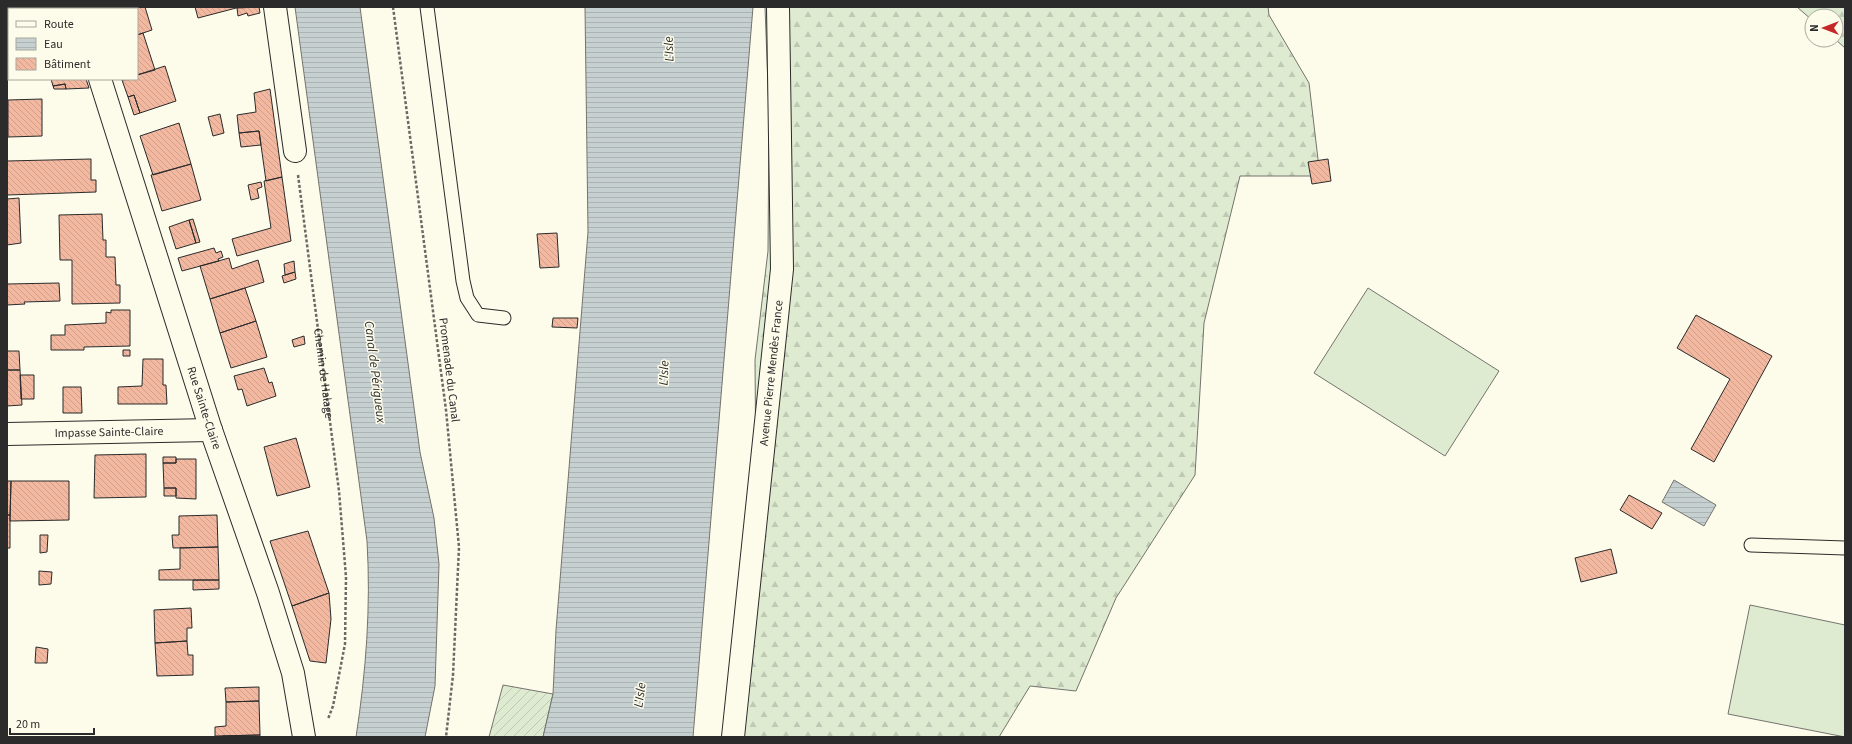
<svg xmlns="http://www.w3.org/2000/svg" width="1852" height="744" font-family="'Source Sans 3',sans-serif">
<defs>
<pattern id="forest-firs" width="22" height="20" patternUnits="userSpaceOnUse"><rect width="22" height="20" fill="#deebd1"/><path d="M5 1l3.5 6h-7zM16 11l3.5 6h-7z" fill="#bfcab4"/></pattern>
<pattern id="garden-furrows" width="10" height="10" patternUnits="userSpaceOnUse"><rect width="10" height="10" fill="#deebd1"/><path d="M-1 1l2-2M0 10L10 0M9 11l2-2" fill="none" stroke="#bfcab4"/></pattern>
<pattern id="water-rules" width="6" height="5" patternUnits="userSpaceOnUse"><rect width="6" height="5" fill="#c7d0d0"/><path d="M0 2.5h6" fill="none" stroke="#abb3b3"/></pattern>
<pattern id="building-back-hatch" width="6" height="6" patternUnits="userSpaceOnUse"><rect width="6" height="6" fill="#f2b8a0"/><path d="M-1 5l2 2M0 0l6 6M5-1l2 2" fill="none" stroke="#d09e8a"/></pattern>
</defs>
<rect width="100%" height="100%" fill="#fdfbea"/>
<path fill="url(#forest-firs)" stroke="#74746e" d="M765,7H1268L1269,15L1309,83L1320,176H1240L1204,323L1195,475L1116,598L1076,691L1030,686L999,737H728L756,488L755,360L768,251L769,113Z
M1797,7H1845V48L1836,40V16H1812V20Z"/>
<path fill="url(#garden-furrows)" stroke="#74746e" d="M503,685L553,694L543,737H489Z"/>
<path fill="#deebd1" stroke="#74746e" d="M1368,288L1499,371L1445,456L1314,373Z
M1750,605L1845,625V737L1728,714Z"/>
<path fill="url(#water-rules)" stroke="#74746e" d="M295,7H360L420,452L434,518L439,564L435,686L425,737H356C366,672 371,607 367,541Z
M585,7H753L693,737H543L553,694L556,630L588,232Z
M1674,480L1716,505L1704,526L1662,502Z"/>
<path fill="url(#building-back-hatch)" stroke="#2b2b2b" d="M7,7H40L41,9H9V32H7Z
M106,7H145L152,30L137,35V9H107Z
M195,7H240L198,18Z
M259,7L260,13L248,16L247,13L238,16L237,8Z
M143,33L155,70L137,75V35Z
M165,66L176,101L140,113L134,95L128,97L122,80L137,79V75Z
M51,79H86L89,88L66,89L65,84L53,86Z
M65,84L66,89H54L53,86Z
M270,89L282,177L266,181L259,131L239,133L237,115L256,112L254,93Z
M134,95L140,113L134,115L128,97Z
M42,99V136L8,137V100Z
M220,114L224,133L213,136L208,117Z
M179,123L191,164L153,175L140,136Z
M259,131L261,145L241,147L239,133Z
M91,159V180H96V192L7,195V161Z
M1328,159L1331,181L1312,184L1308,162Z
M191,164L201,200L162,211L151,175Z
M282,177L291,241L237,256L232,239L271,228L264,181Z
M261,182L262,187L257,189L259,198L251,200L248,185Z
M19,198L21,243L7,245V199Z
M102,214L103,240H106V257H115L116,285H120V303L72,304V260H60L59,215Z
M193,219L200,242L196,243L189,220Z
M189,220L196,243L176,249L169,227Z
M557,233L559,267L540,268L537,234Z
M214,248L216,253L221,251L223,257L218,259L219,261L182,271L178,258Z
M229,258L232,269L258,260L264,282L210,299L200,266Z
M294,261L295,272L285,275L284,264Z
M295,272L296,279L284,283L282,276Z
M59,283L60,301L24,302L25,304L7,305V284Z
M245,288L256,321L220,333L210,299Z
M111,310H130V346L84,347V350H51V335H65V325L106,323V312L111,313Z
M1696,315L1772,356L1714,462L1691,449L1730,379L1677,348Z
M553,318H578L577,328L552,327Z
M256,321L267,357L231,368L220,333Z
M304,336L305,344L294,347L292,340Z
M123,350H130V356H123Z
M7,351H19L20,370H7Z
M143,359H163V385H166L167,404H118V387L142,386Z
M264,368L269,383L272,382L276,396L247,406L242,389L238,390L234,376Z
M7,370H20L22,405L7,406Z
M20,375H34V399H21Z
M63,387H81L82,413H63Z
M296,438L310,487L277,496L264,447Z
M146,454V497L94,498L95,455Z
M163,457H176V463H163Z
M176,459H196V499L176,498V488H164L163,463H176Z
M7,481H11L10,515H7Z
M11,481H69V520L10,521Z
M164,488H176V496H164Z
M1629,495L1662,513L1652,529L1620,510Z
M7,515H10V548H7Z
M217,515L218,547L173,548L172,535H179V516Z
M308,531L329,593L292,606L270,541Z
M40,535H48L47,552L40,553Z
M218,547L219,580H159V570L180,569V548Z
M1611,549L1617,573L1581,582L1575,558Z
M39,571L52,572L51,584L39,585Z
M193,580H219V589L193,590Z
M329,593L331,619L326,663L310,661L292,606Z
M191,608L192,628H187V641L155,643L154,610Z
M187,641L188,655H193V675L157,676L155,643Z
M36,647L48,649L47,663H35Z
M259,687V701L226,702L225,688Z
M259,701L260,735L215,736V727L226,726V702Z
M260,735V737H223L222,736Z"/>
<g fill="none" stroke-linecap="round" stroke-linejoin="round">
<defs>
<path id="lane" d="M427,7L463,281L467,298L478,315L504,318
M1751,545L1845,548"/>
<g id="street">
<path d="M79,7L80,9"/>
<path d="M275,7L295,151"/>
<path id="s2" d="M100,79L211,430L268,593L293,673L304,737"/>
<path id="s3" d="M7,434L211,430"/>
<path id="s4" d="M733,737L782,269L778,7"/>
</g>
</defs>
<use href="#lane" stroke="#2b2b2b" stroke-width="15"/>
<use href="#street" stroke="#2b2b2b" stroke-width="24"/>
<g stroke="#6a6964" stroke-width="2.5" stroke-dasharray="3 2" stroke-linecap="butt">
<path d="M393,7L446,410L459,547L453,675L446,737"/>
<path id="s1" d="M298,175L339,491L346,577L345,644L333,706L328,719"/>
</g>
<use href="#lane" stroke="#fdfbea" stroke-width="13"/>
<use href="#street" stroke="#fdfbea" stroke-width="22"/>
</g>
<g text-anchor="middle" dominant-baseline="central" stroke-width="3" stroke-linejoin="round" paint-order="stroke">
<g font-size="12" fill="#2b2b2b" stroke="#fdfbea">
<text transform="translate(449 370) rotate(83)">Promenade du Canal</text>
<text stroke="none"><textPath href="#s1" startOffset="200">Chemin de Halage</textPath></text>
<text stroke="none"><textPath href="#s4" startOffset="366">Avenue Pierre Mendès France</textPath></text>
<text stroke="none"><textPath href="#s2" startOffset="345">Rue Sainte-Claire</textPath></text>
<text stroke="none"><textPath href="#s3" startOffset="102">Impasse Sainte-Claire</textPath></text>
</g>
<g font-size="13" font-style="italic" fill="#2b2b2b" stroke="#fdfbea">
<text transform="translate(669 49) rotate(-92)">L'Isle</text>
<text transform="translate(375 372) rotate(83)">Canal de Périgueux</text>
<text transform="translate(664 373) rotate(-88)">L'Isle</text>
<text transform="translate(640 695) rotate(-82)">L'Isle</text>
</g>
</g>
<rect width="1852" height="744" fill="none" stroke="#2b2b2b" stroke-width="16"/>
<rect x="8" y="8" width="130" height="72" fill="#fdfbea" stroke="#a9a89e"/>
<rect x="16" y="21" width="20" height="6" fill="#fdfbea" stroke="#a9a89e"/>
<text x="44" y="28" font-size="12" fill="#2b2b2b">Route</text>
<rect x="16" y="38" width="20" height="12" fill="url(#water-rules)" stroke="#a9a89e"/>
<text x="44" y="48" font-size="12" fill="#2b2b2b">Eau</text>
<rect x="16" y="58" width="20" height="12" fill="url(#building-back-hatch)" stroke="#a9a89e"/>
<text x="44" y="68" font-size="12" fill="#2b2b2b">Bâtiment</text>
<g transform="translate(1824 28) rotate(270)"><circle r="19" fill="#fdfbea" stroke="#a9a89e"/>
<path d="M0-3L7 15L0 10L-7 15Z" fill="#c62828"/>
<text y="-6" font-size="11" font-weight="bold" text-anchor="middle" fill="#2b2b2b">N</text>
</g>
<path d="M10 728v6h84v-6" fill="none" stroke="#2b2b2b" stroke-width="2"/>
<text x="16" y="728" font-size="12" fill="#2b2b2b" stroke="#fdfbea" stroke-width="3" paint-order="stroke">20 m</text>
</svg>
